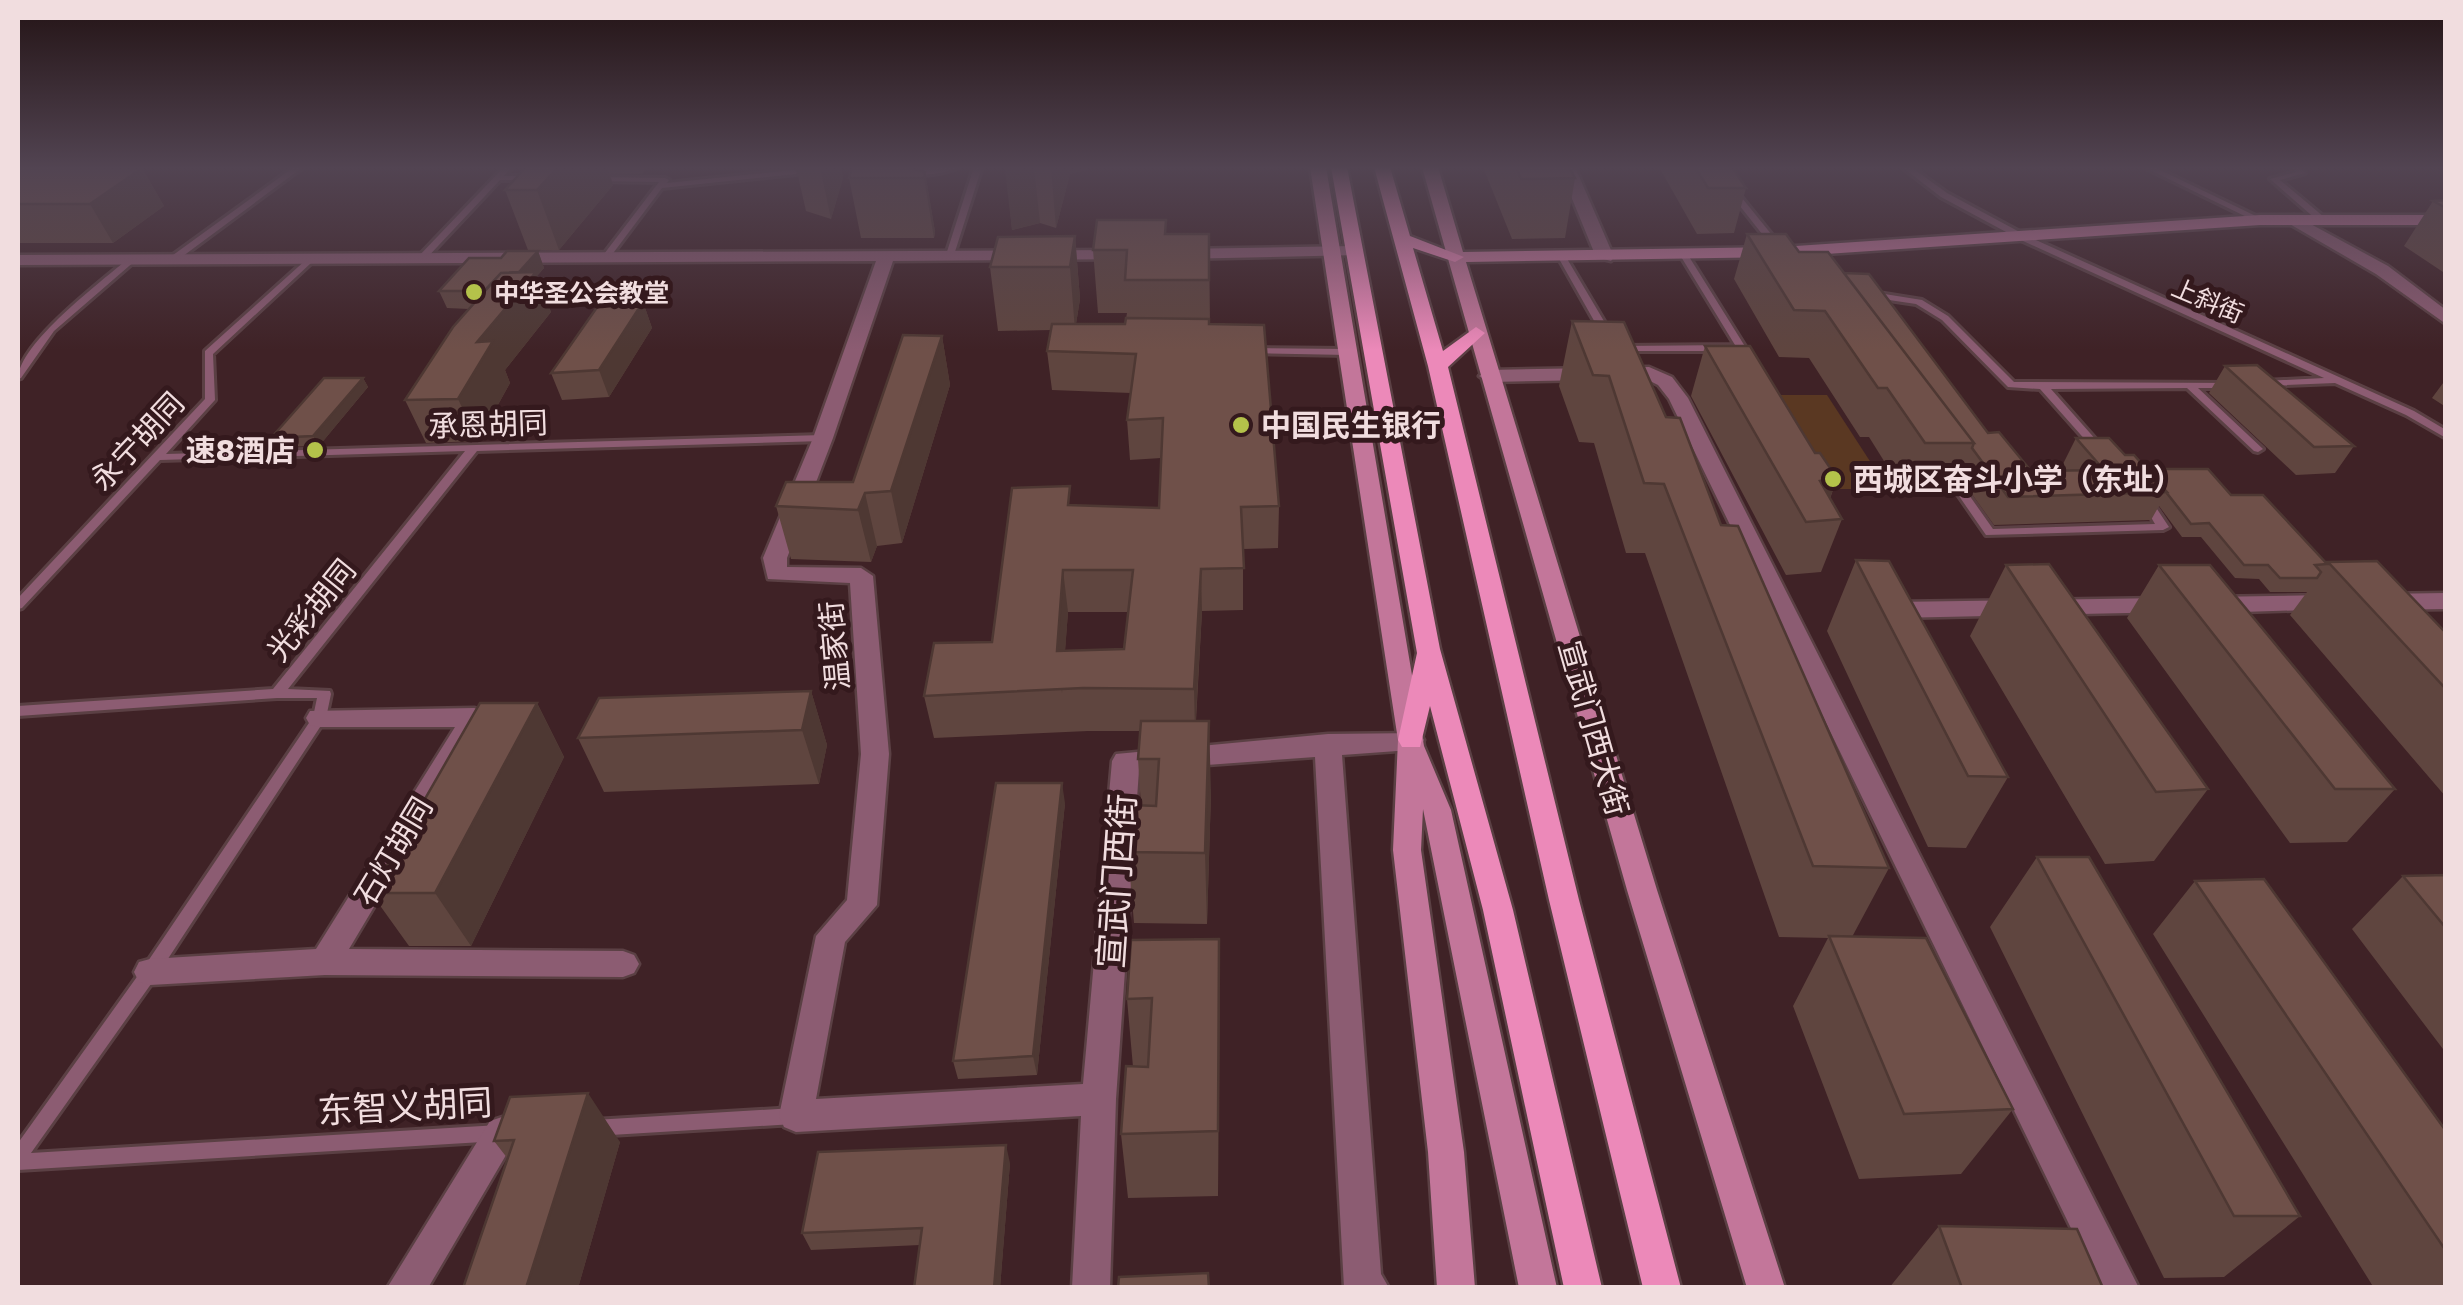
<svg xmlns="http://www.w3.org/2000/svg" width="2463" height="1305" font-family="'Golos Text','Noto Sans SC',sans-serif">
<rect width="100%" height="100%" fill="#3f2226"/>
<path fill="#5a3822" d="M1767,395H1827L1888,489H1821Z"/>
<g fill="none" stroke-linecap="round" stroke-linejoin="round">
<defs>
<path id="lane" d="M294,167H303L175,262H169V258Z
M504,167H512L504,176H532L536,178L532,180H500L423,262H417V258Z
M946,167H959C943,174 922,177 906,172C917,167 933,170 946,167Z
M974,167H982L953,258L946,260L945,258Z
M1709,167H1717L1780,245V249H1774Z
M1902,167H1911L1947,193L2027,236L2414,411L2446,430V438L2406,415L2335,383L2262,386V382L2265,381L2324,378L2021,240L1941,197Z
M2144,167H2154L2264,220L2257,222Z
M2292,167H2300L2305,173L2280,180L2324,217V221H2318L2270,179L2296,172Z
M793,170L797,172L796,174L662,188L608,260L601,258L659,182L597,181H594V177L665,178L669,180L667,183Z
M1684,252L1688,255L1746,348L1741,351H1619V347L1622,346L1735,345L1680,255Z
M1562,254L1566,257L1611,333L1609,335H1603L1601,333L1558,257Z
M129,258L136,260L54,331L21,378L18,379C18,344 102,281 129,258Z
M308,258L312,261L311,263L213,354L215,400L166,454L823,435L828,438L823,441L477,451L288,689L330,691L331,694L326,718L156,977L31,1153L499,1125L505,1127L508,1133L505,1139L499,1141L18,1170V1143L144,967L313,717L317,698H277L18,716V706L273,689L465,451L160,460L22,608L18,609V598L205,399V351Z
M1872,292L1922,300L1948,316L2014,382L2233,383V387L2230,388H2198L2263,449L2258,452L2254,451L2187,388L2051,389L2105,450L2104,452H2096L2040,389L2008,387L1942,320L1916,304L1869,297V293Z
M1253,348L1347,349L1352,352L1347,355L1250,353L1248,351Z
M1946,467L1950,468L1993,529L2155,524L2142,502L2147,499L2151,500L2169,527L2163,530L1986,535L1941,470Z
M794,1108L800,1110L803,1116L800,1122L794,1124L594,1136L588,1134L585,1128L588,1122L594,1120Z"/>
<path id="street" d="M1559,167H1575L1614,257L1611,261L1596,257Z
M2294,215L2388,266L2446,310V324L2376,274L2288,223L2286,220Z
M1353,246L1361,251L1359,255L1178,259L1169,254L1178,249Z
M1123,250L1132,255L1129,259L893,261L833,438L787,558V567L861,568L873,576L889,754L877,905L845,942L816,1099L1083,1084L1112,761L1116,754L1328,734L1420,733L1424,740L1420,747L1411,750L1342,755L1381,1274L1389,1288L1344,1287L1315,757L1139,770L1116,1099L1110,1288H1072L1081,1116L796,1132L784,1127L779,1116L816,936L847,900L861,754L850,583L768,579L763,558L813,438L876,261L18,265V255Z
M1649,367L1672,377L1688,398L2139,1288H2100L1669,399L1658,385L1646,379L1489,382L1479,376L1489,370Z
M2446,593V609L2381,610L2369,602L2381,594Z
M2331,595L2339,597L2343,603L2339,609L2211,613L2199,605L2211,597Z
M2166,598L2178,606L2175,612L1894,618L1882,610L1894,602Z
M474,708L483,710L487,717L349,949L623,951L634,955L639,964L634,973L623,977L325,975L150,985L139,982L134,972L139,962L150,959L316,949L455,727H319L310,725L306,718L310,711Z
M502,1117L514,1121L519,1133L428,1288H387L490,1121Z"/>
<path id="secondary" d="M1310,167H1326L1424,746L1451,810L1557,1288H1519L1423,809L1421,850L1464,1152L1475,1288H1437L1428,1152L1393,850L1398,740Z
M1422,167H1438L1463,252L1781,247L2260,215H2446V225H2260L1781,257L1466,262L1657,890L1785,1288H1747L1627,890Z"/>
<path id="primary" d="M1331,167H1347L1440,649L1513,910L1602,1288H1564L1483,910L1430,706L1420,747H1402L1398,740L1417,653Z
M1374,167H1390L1410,236L1464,257L1455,262L1413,248L1443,351L1476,327L1485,333L1448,367L1579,900L1681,1288H1643L1549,900L1428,366Z"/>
</defs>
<use href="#lane" stroke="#5b4044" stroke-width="6"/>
<use href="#street" stroke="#5b4044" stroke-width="5"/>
<use href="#secondary" stroke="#5b4044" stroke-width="5"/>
<use href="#primary" stroke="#5b4044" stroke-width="5"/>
<use href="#lane" fill="#8c5c72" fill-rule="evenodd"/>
<use href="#street" fill="#8c5c72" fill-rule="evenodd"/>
<use href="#secondary" fill="#c3769a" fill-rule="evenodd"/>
<use href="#primary" fill="#ec89b9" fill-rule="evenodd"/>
</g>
<path fill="#5f453f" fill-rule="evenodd" d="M18,167L142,168L164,206L113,243H18Z
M526,167H647L642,174H610L613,185L559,250H528L505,190Z
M796,167H841L843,178L831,219L806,211Z
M1006,167H1097L1070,174L1056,228L1040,223L1012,230Z
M1483,167H1569L1575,178L1565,238L1512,239Z
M1659,167H1732L1746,188L1734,233L1697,234Z
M925,172L935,232L934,238H861L849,178Z
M2446,200V274L2404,246L2433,201Z
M1166,220V234H1209L1210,324L1279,506L1278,548L1243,549V610L1202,611L1196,721L1211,793L1207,924L1134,923L1128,852L1141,806L1138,759L1140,731H1088L934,738L924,696L992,642L1072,505L1159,508L1161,458L1130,460L1127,420L1131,393L1052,390L1047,351L1051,330L998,331L990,267L1075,236L1080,299L1076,324H1125L1127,313H1098L1093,250ZM1068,612H1128L1124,649L1065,650Z
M1747,234L1799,252L1844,273L1988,433L2031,471H2066L2062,466L2076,438L2125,455L2148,470L2231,495L2327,564L2328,562L2446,633V797L2290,615L2307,592H2270L2259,579L2235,578L2201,537H2182L2159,506L2151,520L1994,525L1959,476L1952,493H1904L1869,437H1860L1809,358L1779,357L1734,279Z
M538,251L544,268L537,276L551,312L505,370L510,383L478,441L426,443L405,400L469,309L447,308L439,291L501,258Z
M643,302L652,328L609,397L562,400L551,373Z
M1572,321L1666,417L1721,525L1889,868L1852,937L2013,1109L1961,1174L1859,1179L1793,1006L1828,938L1779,937L1645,553H1626L1594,443L1579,442L1559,386Z
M942,336L950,385L902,543L877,546L871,562L791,559L776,506L853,482Z
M1705,346L1815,453L1837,478L1830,499L1842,519L1821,572L1786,575L1691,396Z
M2225,366L2354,446L2335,473L2296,475L2209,393Z
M363,378L368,387L319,446L276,447L271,438Z
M2446,379V407L2432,398Z
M1856,560L2008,777L1966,848L1928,847L1827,631Z
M2006,565L2208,789L2154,861L2105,864L1970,636Z
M2159,565L2395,789L2347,842L2290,843L2127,618Z
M811,691L827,745L819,784L604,792L578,738Z
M537,703L564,757L471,946H409L371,893Z
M1065,803L1037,1075L958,1079L953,1061Z
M2037,857L2300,1216L2224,1277L2164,1278L1990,927Z
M2446,875V1053L2352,929L2403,876Z
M2195,881L2446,1131V1288H2374L2153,934Z
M1219,939L1218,1196L1128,1198L1121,1134L1133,1067L1127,999Z
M510,1097L620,1142L578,1288H463L508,1159L494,1141Z
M1010,1163L1000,1288H914L920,1245L811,1250L802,1233Z
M1939,1226L2103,1288H1889Z"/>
<path fill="#4e3833" d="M558,167H607L613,185L559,250L537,190Z
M820,167H841L843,178L831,219Z
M1017,167H1034L1040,223L1012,230L1005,170Z
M1051,167H1097L1070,174L1056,228Z
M142,168L164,206L113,243L90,204Z
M925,172L935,232L934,238L924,178Z
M1075,236L1080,299L1075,330L1070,267Z
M538,251L544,268L537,276L551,312L505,370L510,383L478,441L458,399L477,342L503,292Z
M643,302L652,328L609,397L599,370Z
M942,336L950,385L902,543L891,491Z
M363,378L368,387L319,446L313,436Z
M1837,478L1822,521L1820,481Z
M865,493L877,546L871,562L858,510Z
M1201,569L1202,611L1195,732L1194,689Z
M1063,570L1068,612L1062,693L1057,651Z
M811,691L827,745L819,784L802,730Z
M537,703L564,757L471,946L435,893Z
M1209,721L1211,793L1207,924L1205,853Z
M1062,783L1065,803L1037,1075L1033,1056Z
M1219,939L1220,1008L1218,1196V1131Z
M588,1093L620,1142L578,1288H526Z
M1006,1145L1010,1163L1000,1288H994Z"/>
<path fill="#6f5049" stroke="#4e3833" stroke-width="2.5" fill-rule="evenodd" d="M18,167H42L142,168L90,204H18Z
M526,167H558L537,190H505Z
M852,167H907L925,172L924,178H849Z
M1516,167H1569L1575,178L1521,179Z
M1695,167H1732L1746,188H1708Z
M2446,200V208L2433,201Z
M1097,220H1166L1165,234H1209V280H1125L1127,250H1093Z
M1747,234H1786L1799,252H1828L1974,443H1925L1887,388H1878L1825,311L1794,310Z
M1075,236L1070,267H990L998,237Z
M507,251H538L519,272L501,273L484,291H439L469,258H501Z
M536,272L477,342L493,341L458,399L405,400L453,327L501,273Z
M1844,273L1869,274L1988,433L1999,432L2031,471L2104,470L2076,438H2109L2125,455H2134L2167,492L2008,497L1972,448L1974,443Z
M643,302L599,370L551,373L600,303Z
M1126,318L1209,319V324L1264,325L1279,506L1241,507L1244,568L1201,569L1194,689L1083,688L924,696L934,643L992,642L1012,488L1070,486L1068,505L1159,508L1163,418L1127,420L1136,354L1047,351L1052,324H1125ZM1063,570H1133L1124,649L1057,651Z
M1572,321L1624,322L1666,417L1680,418L1721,525L1738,526L1889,868L1813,866L1664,484L1644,483L1609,376L1593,375Z
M903,335L942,336L891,491L865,493L858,510L776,506L786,482H853Z
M1705,346H1750L1815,453H1820L1837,478L1820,481L1842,519L1806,522Z
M2257,365L2354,446L2314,447L2225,366Z
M324,378H363L313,436L271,438Z
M2148,469H2208L2231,495H2263L2327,564L2315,565L2321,572L2317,578H2280L2268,565H2244L2209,523L2191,524Z
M1856,560L1889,561L2008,777L1968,776Z
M2377,561L2446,633V689L2328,562Z
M2049,564L2208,789L2156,792L2006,565Z
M2159,565H2210L2395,789H2335Z
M811,691L802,730L578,738L599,698Z
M480,703H537L435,893H371Z
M1141,721H1209L1205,853L1128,852L1132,805L1156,806L1159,759H1138Z
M996,783H1062L1033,1056L953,1061Z
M2037,857H2089L2300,1216H2234Z
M2446,875V928L2403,876Z
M2264,879L2446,1131V1251L2195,881Z
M1829,936L1926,938L2013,1109L1904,1114Z
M1219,939L1218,1131L1121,1134L1126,1066L1148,1067L1152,998L1127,999L1131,940Z
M588,1093L526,1288H463L514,1140L494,1141L510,1097Z
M1006,1145L994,1288H914L922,1228L802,1233L818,1152Z
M1939,1226L2077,1229L2103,1288H1962Z
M1208,1273L1209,1288H1118L1119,1277Z"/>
<linearGradient id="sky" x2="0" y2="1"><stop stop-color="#231315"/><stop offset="0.48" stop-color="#524452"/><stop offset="1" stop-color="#524452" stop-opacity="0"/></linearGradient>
<rect width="2463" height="350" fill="url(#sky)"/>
<g fill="#b4c24a" stroke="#34191d" stroke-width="4">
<circle cx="474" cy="292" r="10"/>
<circle cx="1241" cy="425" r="10"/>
<circle cx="315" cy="450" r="10"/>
<circle cx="1833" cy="479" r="10"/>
</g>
<g text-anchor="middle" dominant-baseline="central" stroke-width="10" stroke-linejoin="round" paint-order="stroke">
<g font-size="25" font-weight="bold" fill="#f1dddf" stroke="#34191d" text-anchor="start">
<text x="494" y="292">中华圣公会教堂</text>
</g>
<g font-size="25" fill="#f1dddf" stroke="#34191d">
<text transform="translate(2208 300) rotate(23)">上斜街</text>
</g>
<g font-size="30" fill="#f1dddf" stroke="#34191d">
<text transform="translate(488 424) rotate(-2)">承恩胡同</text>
<text transform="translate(137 441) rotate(-47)">永宁胡同</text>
<text transform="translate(311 610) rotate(-51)">光彩胡同</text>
<text transform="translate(834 646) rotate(-95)">温家街</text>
<text transform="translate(1594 728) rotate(74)">宣武门西大街</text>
<text transform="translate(393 851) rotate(-59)">石灯胡同</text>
</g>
<g font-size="30" font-weight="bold" fill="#f1dddf" stroke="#34191d" text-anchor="start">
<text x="1261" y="425">中国民生银行</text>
<text x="295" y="450" text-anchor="end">速8酒店</text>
<text x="1853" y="479">西城区奋斗小学（东址）</text>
</g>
<g font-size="35" fill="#f1dddf" stroke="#34191d">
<text transform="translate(1116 881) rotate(-86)">宣武门西街</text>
<text transform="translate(405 1106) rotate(-3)">东智义胡同</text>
</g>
</g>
<rect width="2463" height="1305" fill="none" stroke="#f1dddf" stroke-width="40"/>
</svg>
